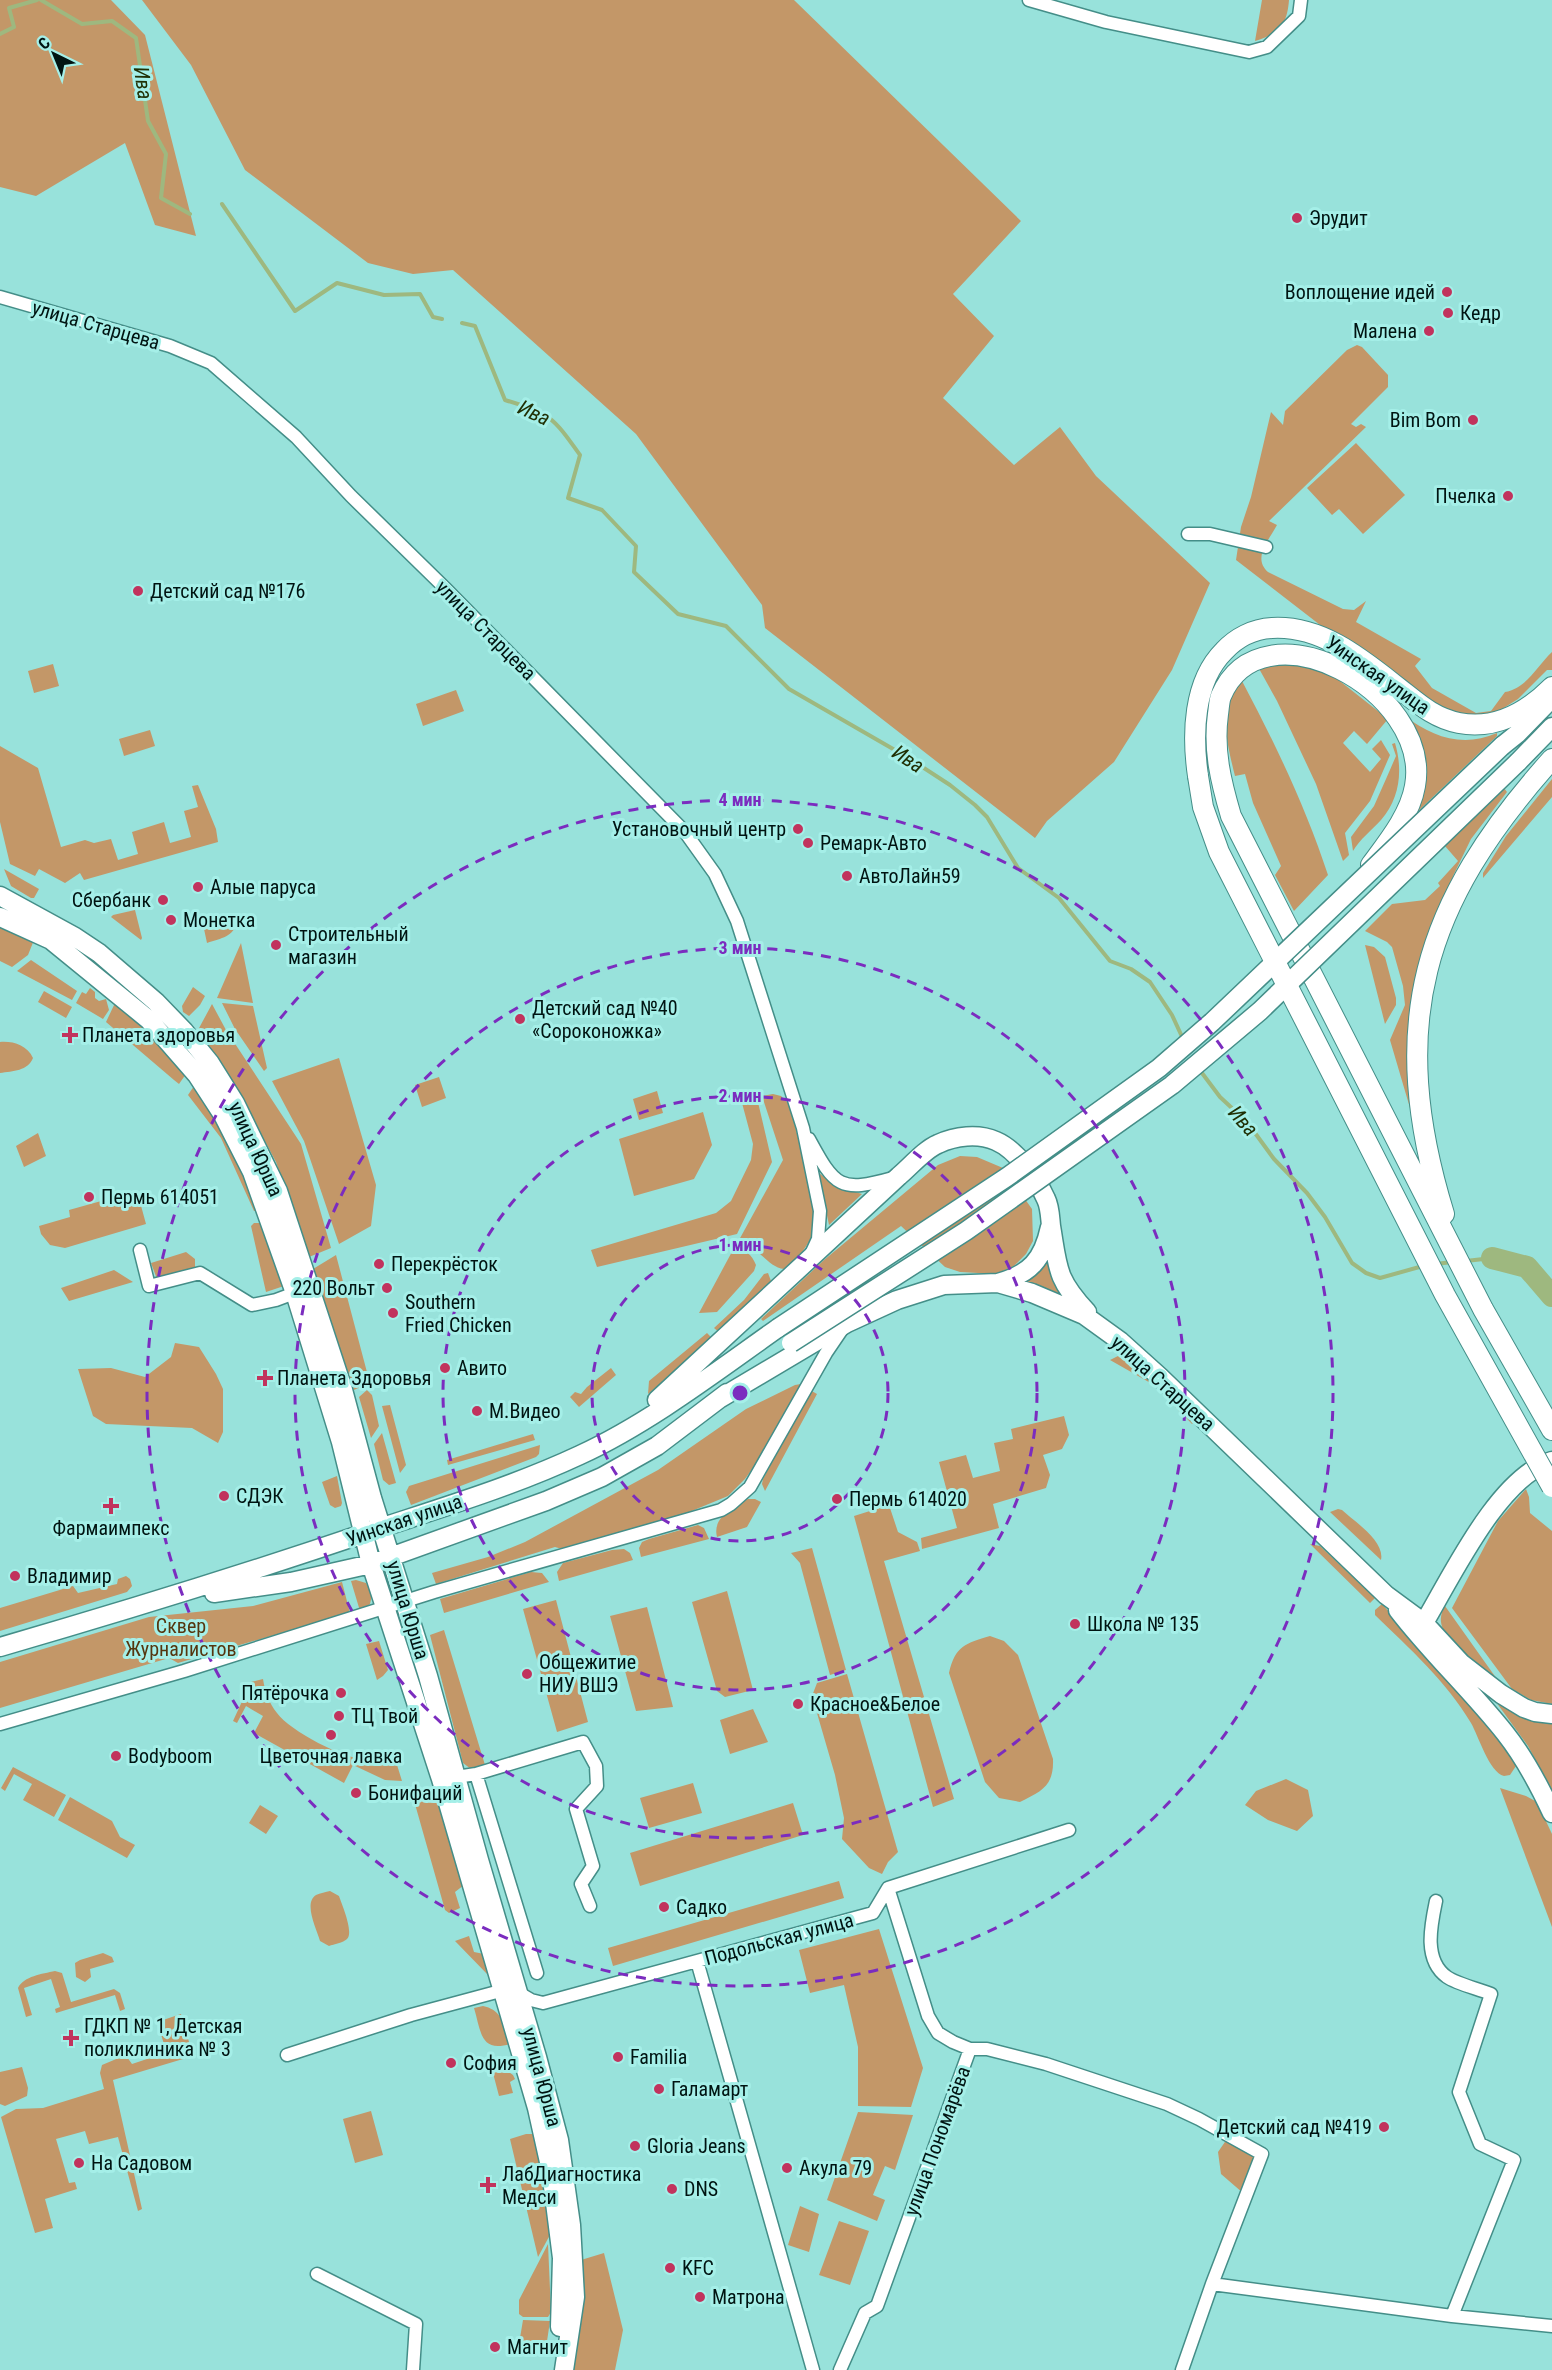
<svg xmlns="http://www.w3.org/2000/svg" width="1552" height="2370" font-family="'Roboto Condensed',sans-serif">
<rect width="100%" height="100%" fill="#98e2db"/>
<path fill="#c39768" d="M0,0H111L145,35L196,236L155,225L125,143L36,196L0,187Z
M142,0H794L1021,221L953,294L994,336L943,398L1014,465L1060,427L1096,476L1210,583L1172,670L1114,762L1047,821L1035,838L765,628L762,605L636,434L453,270L413,274L368,263L245,170L191,65Z
M1262,0H1289C1287,26 1278,34 1255,41Z
M1357,345L1362,347L1388,375V387L1351,424L1356,427L1361,424L1366,427L1269,521L1277,525C1269,540 1252,558 1268,572L1343,609L1354,610L1366,601L1356,622L1421,659L1415,666L1432,688L1476,713L1491,711L1505,692C1527,688 1537,666 1552,652V670H1547L1518,699L1502,709L1487,715L1459,716L1436,709L1324,628L1236,560L1241,527L1251,497L1271,412L1283,425L1285,411L1347,350Z
M1356,443L1405,495L1363,534L1339,509L1332,515L1307,488Z
M1288,657L1336,678L1388,719L1367,744L1354,731L1343,743L1370,772L1381,759L1372,749L1381,740L1390,755L1370,801L1345,833L1349,855L1343,861L1316,784L1277,701L1257,665Z
M53,664L59,686L34,693L28,671Z
M1242,681C1275,743 1306,808 1328,875L1294,911L1275,875L1281,866L1253,803L1245,774L1235,776C1230,756 1221,721 1228,701C1230,694 1237,687 1242,681Z
M456,690L464,711L423,726L416,704Z
M1405,716C1432,737 1463,748 1497,733V736L1415,814Z
M150,730L155,746L124,756L119,739Z
M1395,743C1403,770 1400,798 1381,820C1371,831 1360,839 1353,851L1351,837L1374,806L1386,779L1396,756L1392,744Z
M0,746L38,768L61,847L85,840L94,843L111,839L118,860L138,854L132,832L164,822L170,843L191,837L184,811L198,807L192,786L198,785L216,829L218,842L84,880L80,873L65,883L39,869L35,876L10,864L0,822Z
M1552,779V797L1483,878V873L1506,836Z
M1504,788L1507,792L1471,839L1454,874L1435,919L1415,1125L1390,1040L1405,1005L1403,986L1392,947L1387,942L1365,931L1392,904L1425,900L1440,886L1438,883L1458,861L1445,846Z
M4,869L39,889L34,898H31L11,886Z
M135,910L142,938L141,940L111,917L113,915Z
M238,921C233,937 222,938 207,943L204,929Z
M0,925L34,940L28,955L12,967L0,961Z
M241,943L253,1003L217,998Z
M1365,945L1374,947L1385,957L1396,998V1005L1385,1024Z
M31,960L77,991L72,1000L17,971Z
M193,987L205,996L200,1005L189,1016L183,1012L182,1006Z
M90,988L95,992V998L99,1001L106,999L109,1010L103,1019L76,1003L82,992L86,994Z
M44,991L72,1007L66,1018L38,1002Z
M115,1003L142,1022L186,1074L179,1084L174,1080L106,1022Z
M222,1003L253,1006L267,1068L264,1071L235,1029Z
M212,1004L226,1030L301,1144L331,1248L309,1257L276,1162L235,1085L198,1035V1030Z
M0,1042C13,1041 27,1045 33,1058C28,1071 13,1071 0,1073Z
M339,1058L376,1185L371,1226L339,1244L304,1141L272,1081Z
M439,1077L446,1098L422,1107L415,1085Z
M194,1086H197L236,1149L257,1211H254L221,1138L188,1095Z
M657,1091L663,1113L639,1120L633,1099Z
M773,1094L781,1096L789,1104L817,1208C817,1234 805,1254 784,1269C767,1267 757,1245 739,1240L783,1160L762,1096Z
M757,1098L772,1162L737,1234L597,1267L591,1250L716,1213L731,1201L751,1160L753,1144L742,1103Z
M703,1112L712,1145L694,1179L634,1196L619,1139Z
M38,1133L46,1156L24,1167L16,1146Z
M960,1156L977,1157L1003,1168L1032,1209L1033,1241L1026,1254L1014,1266L996,1274L960,1272L945,1267L901,1226L763,1321L761,1319L824,1260L938,1165Z
M818,1172L835,1186L862,1194L829,1225Z
M137,1191L146,1224L65,1248L50,1245L41,1234L39,1226L70,1217L69,1210Z
M254,1223H265L284,1286L266,1292L251,1226Z
M734,1248C746,1249 752,1255 756,1265L754,1271L717,1312L699,1313Z
M186,1252L195,1259V1268L157,1279L151,1263Z
M336,1255L368,1376L367,1384L354,1390L342,1367L313,1269Z
M1049,1255L1066,1298L1018,1284Z
M114,1270L133,1282L69,1301L61,1288Z
M768,1273L771,1281L768,1286L721,1334L714,1328L744,1300L764,1274Z
M707,1333L714,1340L648,1394L649,1381Z
M175,1343L199,1347L216,1374L223,1389V1432L218,1443L192,1428L106,1424L93,1416L78,1369L111,1368L145,1377L171,1357Z
M1122,1354L1195,1421L1192,1424L1154,1385L1110,1360Z
M611,1368L616,1375L579,1407L570,1397L575,1392L581,1394L587,1387Z
M801,1384L760,1458L745,1479L728,1496L682,1515L562,1549L555,1547L436,1584L432,1573L488,1557L525,1542L658,1470L746,1409L795,1385Z
M367,1390L372,1395L379,1426L371,1438L359,1397Z
M810,1390L817,1394L765,1491L762,1484L763,1479Z
M390,1405L406,1465L400,1473L382,1406Z
M1064,1416L1069,1435L1062,1449L1043,1455L1050,1475L1046,1488L993,1504L999,1528L922,1549L921,1538L957,1528L939,1462L966,1455L973,1478L1000,1471L994,1443L1013,1439L1011,1429Z
M382,1433L396,1483L389,1485L383,1480L374,1444Z
M533,1434L535,1440L448,1465L447,1460Z
M540,1445L539,1454L536,1457L411,1505L406,1492L409,1486Z
M337,1476L342,1503L341,1506L335,1508L330,1505L322,1482Z
M1526,1489L1529,1497L1530,1513L1552,1531V1704L1531,1700L1512,1689L1452,1608L1498,1521Z
M748,1499H755L761,1502L747,1527L717,1537C712,1517 733,1508 748,1499Z
M889,1505L898,1532L917,1542L920,1551L884,1561L954,1799L933,1807L854,1516Z
M1338,1509L1342,1510C1355,1522 1385,1541 1381,1560L1330,1512Z
M698,1525L704,1528L709,1539L641,1557L639,1548L642,1542L649,1539Z
M1310,1544L1320,1546L1375,1598L1370,1603Z
M812,1548L846,1670L830,1675L800,1563L791,1553Z
M624,1549L630,1553L633,1560L559,1581L557,1572L563,1563L612,1550Z
M531,1572L542,1573L549,1582L444,1613L440,1599Z
M126,1576L130,1579L132,1586L127,1592L0,1631V1608L73,1586L78,1593L117,1584L118,1579Z
M356,1580L366,1583L372,1595L370,1604L360,1611L351,1581Z
M342,1582L350,1613L178,1663L169,1658L0,1708V1662L149,1617L253,1606Z
M727,1591L753,1690L725,1697L717,1691L692,1602Z
M556,1600L588,1722L557,1732L523,1609Z
M1382,1604L1491,1726L1514,1761L1516,1766L1510,1775L1504,1776C1489,1772 1479,1737 1471,1723C1447,1682 1409,1648 1375,1615V1610Z
M1445,1606L1499,1682C1485,1673 1450,1643 1443,1629C1439,1620 1441,1613 1445,1606Z
M647,1607L673,1707L636,1711L610,1616Z
M444,1630L485,1765L471,1769L463,1763L430,1635Z
M990,1636L1004,1641L1018,1655L1053,1759C1054,1786 1042,1791 1020,1802L999,1798L985,1782L949,1673C955,1646 966,1643 990,1636Z
M379,1641L388,1670L383,1676L377,1680L366,1644Z
M847,1674L898,1852L888,1862L882,1874L869,1868L842,1839L844,1818L835,1775L812,1696L817,1683Z
M263,1679C265,1692 269,1703 277,1713C290,1731 344,1759 367,1760C377,1760 385,1757 393,1752L402,1781L385,1780L353,1765L344,1783L254,1733L263,1716L246,1706L237,1723L233,1721L251,1682Z
M1488,1691L1552,1720V1791L1528,1746Z
M753,1709L768,1742L730,1754L720,1720Z
M13,1767L66,1795L54,1817L23,1800L32,1784L14,1774L5,1791L1,1788Z
M1286,1779L1308,1790L1313,1816L1297,1831L1268,1820L1245,1805L1256,1791Z
M693,1783L702,1813L649,1828L640,1798Z
M1500,1788L1526,1796L1537,1802L1552,1834V1927Z
M433,1792L438,1799L464,1885L455,1892L460,1908L449,1913L445,1910L413,1797Z
M70,1797L112,1821L120,1837L135,1845L127,1858L58,1820Z
M793,1803L803,1835L640,1886L630,1853Z
M260,1805L278,1816L266,1834L249,1823Z
M839,1881L844,1898L613,1966L608,1948Z
M330,1891L339,1896C342,1905 354,1932 347,1939C343,1943 334,1944 329,1946L320,1941C317,1930 303,1903 316,1895C320,1893 326,1892 330,1891Z
M879,1929L923,2068L911,2107L858,2106V2047L844,1985L810,1993L799,1950Z
M469,1936L474,1952L484,1954L490,1974L488,1975L455,1941Z
M103,1953L112,1957L114,1962L90,1969L91,1977L85,1982L76,1977L75,1963L80,1960Z
M55,1971L62,1973L71,2002L114,1989L120,1993L125,2009L120,2011L115,1995L56,2013L55,2009L60,2007L51,1979L24,1988L32,2015L26,2017L18,1988C24,1976 42,1974 55,1971Z
M483,2006C503,2010 505,2027 510,2044C480,2053 481,2031 474,2008Z
M181,2014L193,2056L113,2080L142,2209L138,2211L118,2137L89,2144L85,2131L56,2139L69,2183L75,2182L77,2189L45,2199L53,2228L35,2233L1,2117L16,2109L43,2108L104,2089L100,2073L102,2065L121,2057H127L132,2064L156,2056L155,2049L164,2044L157,2022Z
M489,2058L513,2075L515,2079L510,2082L513,2093L499,2096Z
M22,2067L28,2088L27,2096L5,2106L0,2104V2072Z
M371,2111L383,2155L355,2163L343,2119Z
M858,2112L913,2115L895,2170L885,2166L873,2195L885,2200L877,2221L827,2200Z
M526,2134H533L536,2138L551,2233L538,2257L510,2139Z
M1227,2139L1256,2156L1243,2193L1221,2174L1218,2152Z
M800,2206L819,2214L809,2252L788,2245Z
M839,2221L869,2231L850,2285L819,2275Z
M548,2244L551,2312L548,2317H523L519,2314V2300Z
M604,2253L623,2330L615,2370H573C581,2333 582,2298 581,2260Z
M523,2320L550,2321L546,2348L519,2344Z"/>
<g fill="none" stroke-linecap="round" stroke-linejoin="round">
<path stroke="#9eb87f" stroke-width="4" d="M41,0L82,24L112,21L136,38L148,121L166,154L161,198L190,214
M0,34L14,27L9,8L37,0
M222,204L295,311L337,283L384,295L420,294L433,317L442,319
M462,323L475,326L505,400C551,414 552,416 580,455L568,498L602,510L636,546L634,572L678,614L726,626L789,689L907,757L950,785L975,805L987,817L1018,868L1059,898L1110,961L1131,969L1150,982L1172,1015L1184,1041
M1199,1069L1220,1097L1247,1122L1274,1159L1307,1193L1325,1217L1352,1263L1366,1273L1380,1278L1423,1266
M1466,1261L1492,1258
M1436,1264L1452,1262"/>
<path stroke="#9eb87f" stroke-width="22" d="M1492,1258L1527,1267L1552,1296"/>
<defs>
<path id="street" d="M1029,0L1106,22L1249,52L1267,47L1299,16L1301,0
M0,297L170,346L211,363L296,437L351,496L446,589L685,832L715,874L737,921L803,1128L820,1211L818,1239L812,1252
M1188,534H1210L1266,547
M809,1139C835,1187 840,1193 893,1178
M140,1250L149,1286L200,1273L252,1305L276,1300L300,1291
M0,1724L184,1671L434,1592L721,1510L731,1504L750,1487L826,1353L843,1328
M476,1774L537,1973
M456,1777L476,1774L583,1742L596,1766L597,1786L576,1809L593,1866L581,1884L590,1906
M888,1888L928,2016L938,2033L953,2042L970,2049H987L1046,2064L1167,2104L1199,2119L1262,2154L1212,2284L1182,2370
M1436,1901C1431,1925 1423,1960 1447,1977C1457,1984 1479,1989 1491,1994L1459,2092L1480,2144L1514,2160L1452,2316
M697,1961L813,2370
M519,1993L531,2000L543,2003L873,1913L888,1888L1069,1830
M287,2055L411,2015L504,1990
M317,2274L416,2324L413,2370
M1212,2284L1452,2316L1552,2326
M840,2370L865,2313L877,2306L970,2049"/>
<path id="secondary" d="M1502,746L1517,734L1552,698
M1518,762L1552,727
M0,896L75,937L99,953L156,1002L184,1031L210,1063L235,1103L278,1191L342,1386L372,1498L428,1676L479,1860L537,2057L559,2140L571,2225L575,2297L564,2370
M0,917L51,940L149,1020L197,1075L223,1115L252,1172L295,1293L341,1442L371,1564L441,1779L537,2108L551,2171L562,2258L560,2327
M998,1283C1030,1274 1043,1260 1050,1227
M719,1399L847,1323L897,1300L944,1285L998,1283L1032,1293L1084,1315L1120,1341L1160,1377L1386,1595L1424,1623L1461,1663L1501,1694L1524,1708L1535,1712L1552,1714
M657,1400L899,1176C911,1166 924,1150 938,1144C955,1136 978,1133 996,1141C1017,1150 1037,1179 1046,1199C1050,1207 1050,1217 1051,1226C1058,1268 1056,1279 1087,1312
M214,1593L291,1582L371,1564L546,1501L602,1477L657,1446L727,1393
M1398,1610C1431,1653 1471,1690 1505,1733C1524,1757 1539,1785 1552,1813
M1426,1632L1424,1623C1452,1576 1499,1476 1552,1461
M0,1647C128,1610 254,1571 380,1528C447,1506 516,1485 580,1455C648,1424 717,1371 778,1328"/>
<path id="primary" d="M1198,776C1192,735 1193,682 1224,651C1236,638 1253,629 1272,628C1322,625 1363,660 1400,689C1419,704 1434,718 1459,723C1495,730 1527,712 1552,687
M1371,865C1388,842 1410,815 1415,786C1432,691 1262,599 1221,696C1219,701 1219,708 1218,714C1213,750 1221,782 1231,816L1483,1309L1552,1430
M1444,1214C1386,1025 1422,904 1552,759"/>
</defs>
<use href="#street" stroke="#448e88" stroke-width="15"/>
<use href="#secondary" stroke="#448e88" stroke-width="21"/>
<use href="#primary" stroke="#448e88" stroke-width="22"/>
<use href="#street" stroke="#fff" stroke-width="12"/>
<use href="#secondary" stroke="#fff" stroke-width="18"/>
<use href="#primary" stroke="#fff" stroke-width="20"/>
<defs>
<path id="secondary-bridge" d="M778,1328L1007,1177L1159,1068L1212,1022L1502,746
M791,1343L966,1231L1172,1085L1260,1011L1518,762"/>
<path id="primary-bridge" d="M1198,776L1203,807L1219,852L1445,1295L1552,1487"/>
</defs>
<use href="#secondary-bridge" stroke="#448e88" stroke-width="21" stroke-linecap="butt"/>
<use href="#primary-bridge" stroke="#448e88" stroke-width="22" stroke-linecap="butt"/>
<use href="#secondary-bridge" stroke="#fff" stroke-width="18"/>
<use href="#primary-bridge" stroke="#fff" stroke-width="20"/>
</g>
<g fill="none" stroke="#7b2cbf" stroke-width="3" stroke-dasharray="10 8">
<circle cx="740" cy="1393" r="148"/>
<circle cx="740" cy="1393" r="297"/>
<circle cx="740" cy="1393" r="445"/>
<circle cx="740" cy="1393" r="593"/>
</g>
<g fill="#c1335d" stroke="#a5efe8" stroke-width="2">
<circle cx="1297" cy="218" r="6"/>
<circle cx="1447" cy="292" r="6"/>
<circle cx="1448" cy="313" r="6"/>
<circle cx="1429" cy="331" r="6"/>
<circle cx="1473" cy="420" r="6"/>
<circle cx="1508" cy="496" r="6"/>
<circle cx="138" cy="591" r="6"/>
<circle cx="798" cy="829" r="6"/>
<circle cx="808" cy="843" r="6"/>
<circle cx="847" cy="876" r="6"/>
<circle cx="198" cy="887" r="6"/>
<circle cx="163" cy="900" r="6"/>
<circle cx="171" cy="920" r="6"/>
<circle cx="276" cy="945" r="6"/>
<circle cx="520" cy="1019" r="6"/>
<path d="M67 1026h6v6h6v6h-6v6h-6v-6h-6v-6h6z"/>
<circle cx="89" cy="1197" r="6"/>
<circle cx="379" cy="1264" r="6"/>
<circle cx="387" cy="1288" r="6"/>
<circle cx="393" cy="1313" r="6"/>
<circle cx="445" cy="1368" r="6"/>
<path d="M262 1369h6v6h6v6h-6v6h-6v-6h-6v-6h6z"/>
<circle cx="477" cy="1411" r="6"/>
<circle cx="224" cy="1496" r="6"/>
<circle cx="837" cy="1499" r="6"/>
<path d="M108 1497h6v6h6v6h-6v6h-6v-6h-6v-6h6z"/>
<circle cx="15" cy="1576" r="6"/>
<circle cx="1075" cy="1624" r="6"/>
<circle cx="527" cy="1674" r="6"/>
<circle cx="341" cy="1693" r="6"/>
<circle cx="798" cy="1704" r="6"/>
<circle cx="339" cy="1716" r="6"/>
<circle cx="331" cy="1735" r="6"/>
<circle cx="116" cy="1756" r="6"/>
<circle cx="356" cy="1793" r="6"/>
<circle cx="664" cy="1907" r="6"/>
<path d="M68 2029h6v6h6v6h-6v6h-6v-6h-6v-6h6z"/>
<circle cx="618" cy="2057" r="6"/>
<circle cx="451" cy="2063" r="6"/>
<circle cx="659" cy="2089" r="6"/>
<circle cx="1384" cy="2127" r="6"/>
<circle cx="635" cy="2146" r="6"/>
<circle cx="79" cy="2163" r="6"/>
<circle cx="787" cy="2168" r="6"/>
<path d="M485 2176h6v6h6v6h-6v6h-6v-6h-6v-6h6z"/>
<circle cx="672" cy="2189" r="6"/>
<circle cx="670" cy="2268" r="6"/>
<circle cx="700" cy="2297" r="6"/>
<circle cx="495" cy="2347" r="6"/>
</g>
<g text-anchor="middle" dominant-baseline="central" stroke-width="6" stroke-linejoin="round" paint-order="stroke">
<g font-size="20" fill="#001412" stroke="#a5efe8" text-anchor="start">
<text x="1309" y="218">Эрудит</text>
<text x="1435" y="292" text-anchor="end">Воплощение идей</text>
<text x="1460" y="313">Кедр</text>
<text x="1417" y="331" text-anchor="end">Малена</text>
<text x="1461" y="420" text-anchor="end">Bim Bom</text>
<text x="1496" y="496" text-anchor="end">Пчелка</text>
<text x="150" y="591">Детский сад №176</text>
<text x="786" y="829" text-anchor="end">Установочный центр</text>
<text x="820" y="843">Ремарк-Авто</text>
<text x="859" y="876">АвтоЛайн59</text>
<text x="210" y="887">Алые паруса</text>
<text x="151" y="900" text-anchor="end">Сбербанк</text>
<text x="183" y="920">Монетка</text>
<text x="288" y="934">Строительный<tspan x="288" dy="23">магазин</tspan></text>
<text x="532" y="1008">Детский сад №40<tspan x="532" dy="23">«Сороконожка»</tspan></text>
<text x="82" y="1035">Планета здоровья</text>
<text x="101" y="1197">Пермь 614051</text>
<text x="391" y="1264">Перекрёсток</text>
<text x="375" y="1288" text-anchor="end">220 Вольт</text>
<text x="405" y="1302">Southern<tspan x="405" dy="23">Fried Chicken</tspan></text>
<text x="457" y="1368">Авито</text>
<text x="277" y="1378">Планета Здоровья</text>
<text x="489" y="1411">М.Видео</text>
<text x="236" y="1496">СДЭК</text>
<text x="849" y="1499">Пермь 614020</text>
<text x="111" y="1528" text-anchor="middle">Фармаимпекс</text>
<text x="27" y="1576">Владимир</text>
<text x="1087" y="1624">Школа № 135</text>
<text x="539" y="1662">Общежитие<tspan x="539" dy="23">НИУ ВШЭ</tspan></text>
<text x="329" y="1693" text-anchor="end">Пятёрочка</text>
<text x="810" y="1704">Красное&amp;Белое</text>
<text x="351" y="1716">ТЦ Твой</text>
<text x="128" y="1756">Bodyboom</text>
<text x="331" y="1756" text-anchor="middle">Цветочная лавка</text>
<text x="368" y="1793">Бонифаций</text>
<text x="676" y="1907">Садко</text>
<text x="84" y="2026">ГДКП № 1, Детская<tspan x="84" dy="23">поликлиника № 3</tspan></text>
<text x="630" y="2057">Familia</text>
<text x="463" y="2063">София</text>
<text x="671" y="2089">Галамарт</text>
<text x="1372" y="2127" text-anchor="end">Детский сад №419</text>
<text x="647" y="2146">Gloria Jeans</text>
<text x="91" y="2163">На Садовом</text>
<text x="799" y="2168">Акула 79</text>
<text x="502" y="2174">ЛабДиагностика<tspan x="502" dy="23">Медси</tspan></text>
<text x="684" y="2189">DNS</text>
<text x="682" y="2268">KFC</text>
<text x="712" y="2297">Матрона</text>
<text x="507" y="2347">Магнит</text>
</g>
<g font-size="20" fill="#001412" stroke="#a5efe8">
<text transform="translate(96 325) rotate(16)">улица Старцева</text>
<text transform="translate(486 630) rotate(45)">улица Старцева</text>
<text transform="translate(1378 675) rotate(35)">Уинская улица</text>
<text transform="translate(256 1149) rotate(65)">улица Юрша</text>
<text transform="translate(1163 1383) rotate(42)">улица Старцева</text>
<text transform="translate(404 1520) rotate(-19)">Уинская улица</text>
<text transform="translate(408 1610) rotate(73)">улица Юрша</text>
<text transform="translate(779 1939) rotate(-15)">Подольская улица</text>
<text transform="translate(542 2077) rotate(75)">улица Юрша</text>
<text transform="translate(937 2141) rotate(-70)">улица Пономарёва</text>
</g>
<g font-size="20" fill="#55360f" stroke="#a5efe8">
<text x="181" y="1626">Сквер<tspan x="181" dy="23">Журналистов</tspan></text>
</g>
<g font-size="21" font-style="italic" fill="#203005" stroke="#a5efe8">
<text transform="translate(143 83) rotate(82)">Ива</text>
<text transform="translate(534 413) rotate(25)">Ива</text>
<text transform="translate(908 759) rotate(33)">Ива</text>
<text transform="translate(1243 1121) rotate(48)">Ива</text>
</g>
</g>
<circle cx="740" cy="1393" r="9" fill="#7b2cbf" stroke="#a5efe8" stroke-width="3"/>
<g font-size="18" text-anchor="middle" font-weight="bold" fill="#7b2cbf" stroke="#a5efe8" stroke-width="6" stroke-linejoin="round" paint-order="stroke">
<text x="740" y="806">4 мин</text>
<text x="740" y="954">3 мин</text>
<text x="740" y="1102">2 мин</text>
<text x="740" y="1251">1 мин</text>
</g>
<g transform="translate(54 54) rotate(317)" stroke="#a5efe8" stroke-width="4.5" paint-order="stroke">
<path d="M0-4.5L10 22L0 15L-10 22Z" fill="#001412"/>
<text y="-9" font-size="16" font-weight="bold" text-anchor="middle" fill="#001412">С</text>
</g>
</svg>
